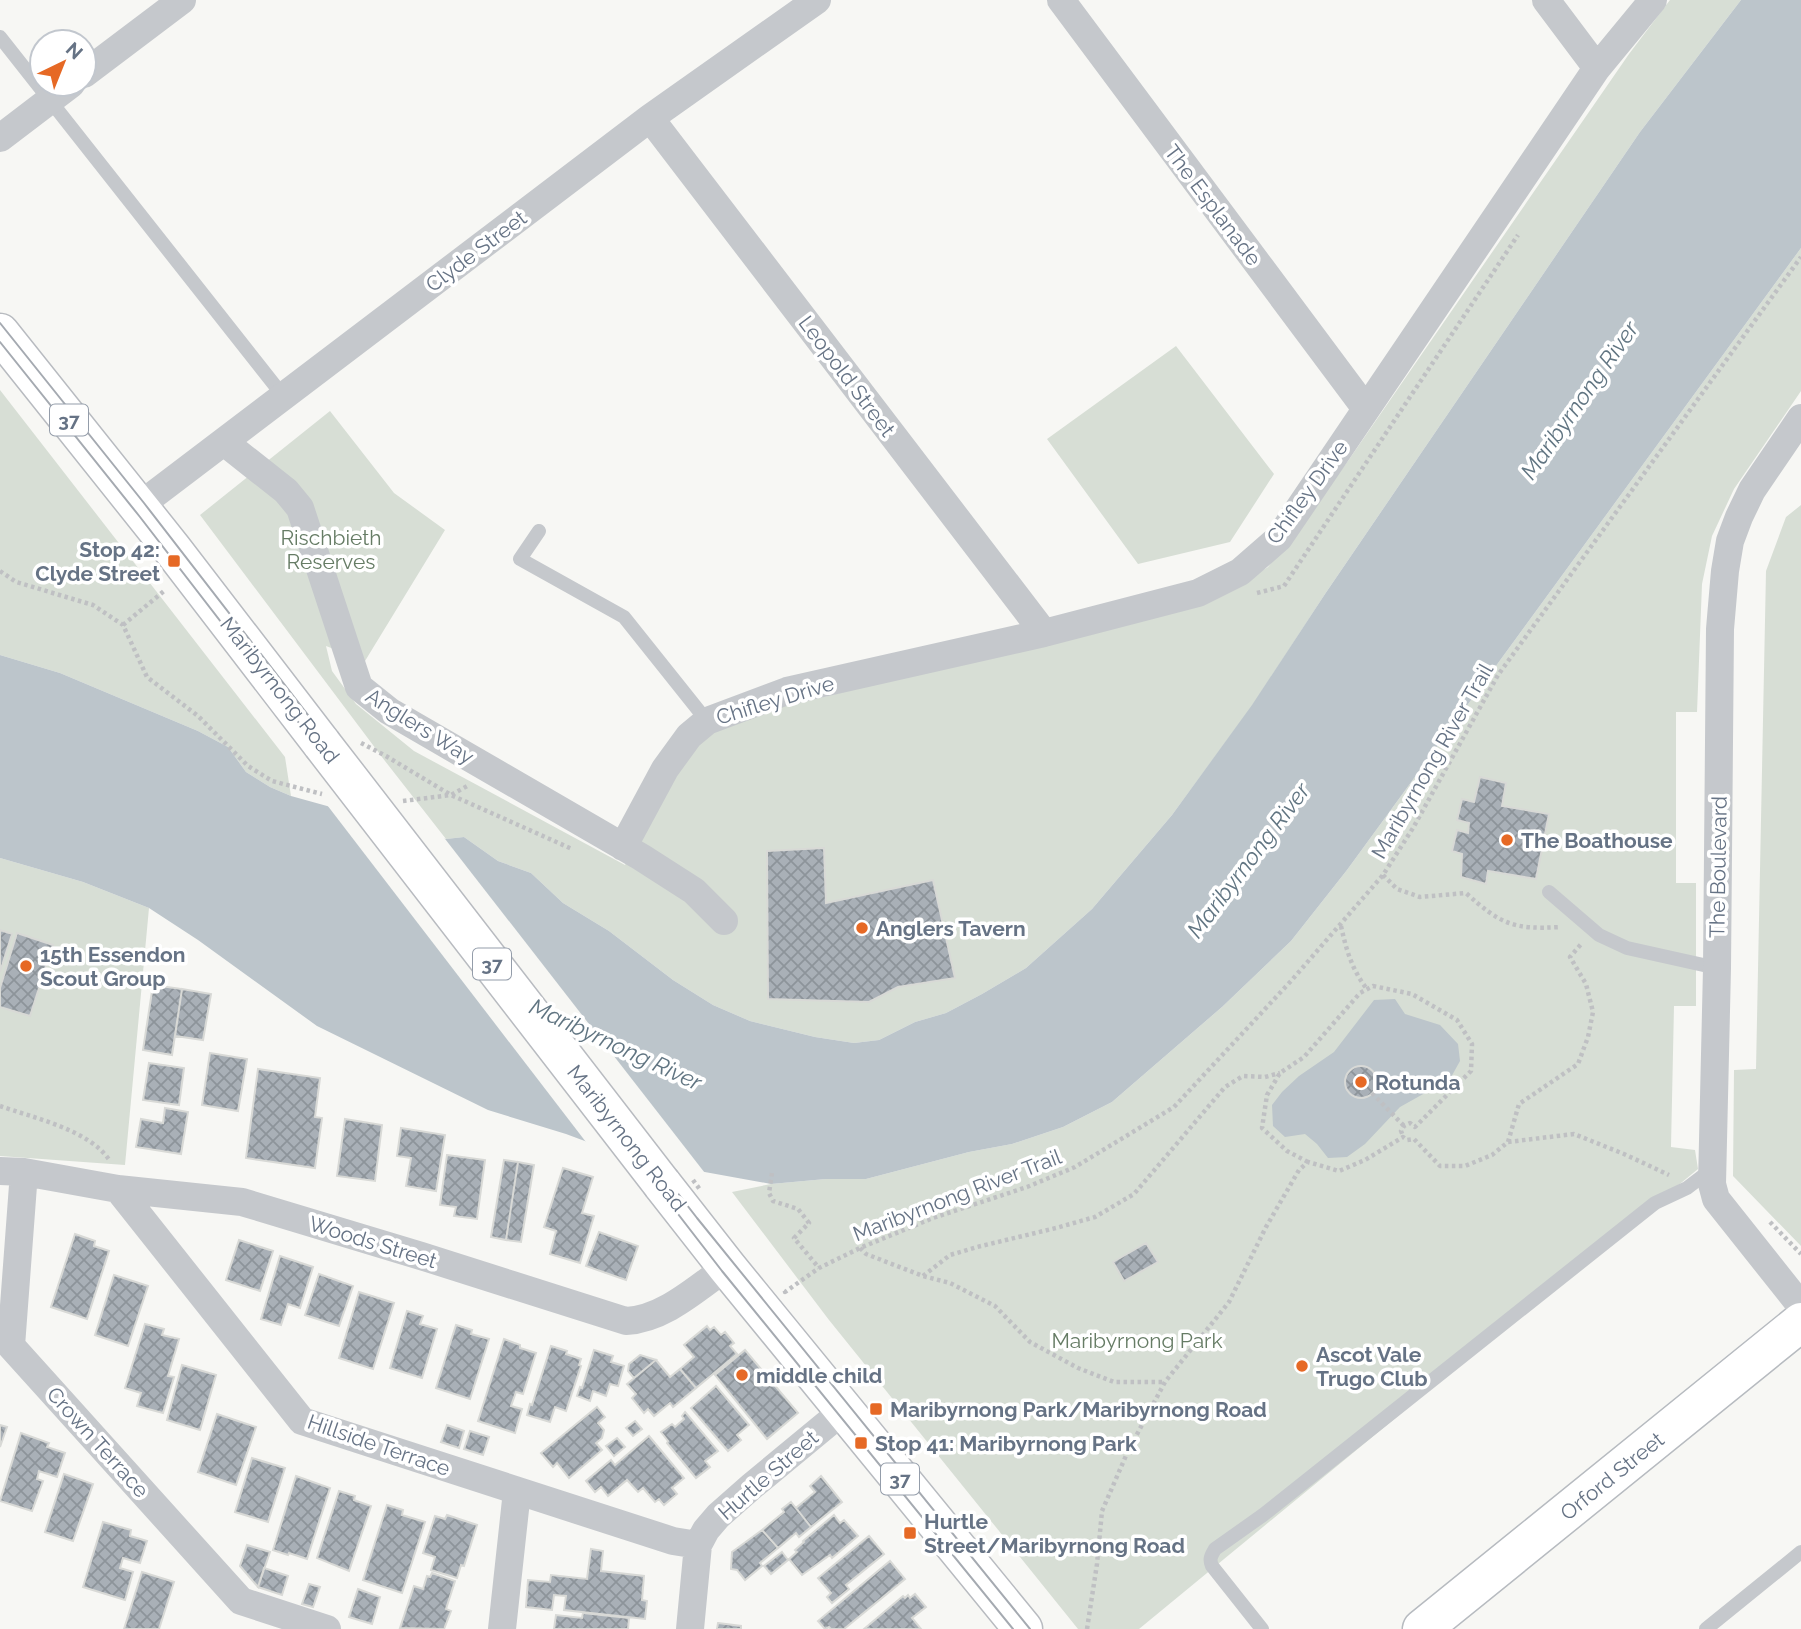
<svg xmlns="http://www.w3.org/2000/svg" width="1801" height="1629" font-family="Raleway,sans-serif">
<defs>
<pattern id="building-cross-hatch" width="8" height="8" patternUnits="userSpaceOnUse" patternTransform="scale(1.75)"><rect width="8" height="8" fill="#a9b0b7"/><path d="M0 0l8 8M0 8l8-8" fill="none" stroke="#8d949a"/></pattern>
</defs>
<rect width="100%" height="100%" fill="#f7f7f4"/>
<path fill="#d7ded5" d="M1670,0H1741L1640,132L1325,594L1252,706L1172,815L1092,909L1026,968L982,994L946,1013L915,1022L879,1040L854,1043L815,1037L750,1021L713,1005L673,980L609,931L563,903L531,873L498,861L464,837L446,839L385,761L200,515L330,411L394,493L445,530L365,661L326,646L332,671L356,704L414,751L625,865L686,754L709,732L752,713L828,696L1230,590L1268,567L1348,461L1629,54Z
M1801,248V391L1734,489L1712,536L1702,584L1697,712H1676V883H1696V1006H1674L1671,1147L1695,1150L1698,1169L1139,1629H1078L829,1320L732,1192L771,1184L826,1179H866L969,1152L1012,1144L1063,1127L1112,1102L1222,1007L1291,941L1347,870Z
M1176,346L1274,474L1230,542L1138,564L1047,439Z
M0,390L285,757L291,796L270,787L246,772L228,747L198,731L60,673L0,655Z
M1801,505V1246L1733,1176L1734,1070L1756,1069L1766,571L1786,517Z
M0,858L83,882L149,908L125,1165L0,1156Z"/>
<path fill="#bcc5cb" d="M1741,0H1801V248L1347,870L1291,941L1222,1007L1112,1102L1063,1127L1012,1144L969,1152L866,1179H826L771,1184L633,1159L566,1134L488,1110L317,1026L198,940L149,908L83,882L0,858V655L60,673L198,731L228,747L246,772L270,787L291,796L446,839L464,837L498,861L531,873L563,903L609,931L673,980L713,1005L750,1021L815,1037L854,1043L879,1040L915,1022L946,1013L982,994L1026,968L1092,909L1172,815L1252,705L1325,594L1640,132Z
M1395,999L1405,1014L1440,1025L1458,1044L1460,1061L1450,1079L1400,1107L1365,1144L1347,1157L1328,1158L1317,1144L1305,1134L1285,1137L1273,1126L1272,1105L1282,1092L1299,1076L1334,1052L1374,1000Z"/>
<path fill="#f7f7f4" d="M324,801L442,835L708,1177L632,1162L589,1146Z"/>
<path fill="url(#building-cross-hatch)" stroke="#d8d9d6" stroke-width="2" d="M1480,777L1506,783L1502,806L1549,814L1536,879L1488,871L1486,884L1461,877L1462,854L1452,851L1457,830L1468,833L1469,823L1457,820L1462,799L1474,802Z
M824,848L826,903L933,880L955,978L898,987L869,1002L768,999L767,851Z
M0,930L12,934L0,972Z
M17,933L53,945L30,1016L0,1007V988Z
M153,985L182,989L172,1055L143,1050Z
M182,989L211,994L203,1040L175,1036Z
M210,1053L247,1059L238,1111L202,1105Z
M149,1063L184,1068L179,1105L143,1100Z
M1345 1082a16 16 0 1 1 32 0a16 16 0 1 1-32 0Z
M258,1069L320,1078L315,1117L322,1118L315,1168L246,1158Z
M165,1108L188,1112L181,1154L136,1147L141,1119L163,1123Z
M345,1119L382,1125L375,1181L337,1176Z
M401,1128L445,1135L436,1191L406,1186L411,1158L397,1156Z
M447,1155L485,1160L477,1219L454,1216L456,1207L440,1205Z
M504,1160L518,1162L506,1240L491,1237Z
M518,1162L534,1165L521,1242L506,1240Z
M563,1168L593,1177L582,1213L594,1216L580,1263L550,1254L556,1231L544,1227Z
M599,1232L638,1246L626,1280L586,1266Z
M75,1234L95,1241L94,1246L109,1251L87,1319L51,1307Z
M239,1240L273,1251L260,1291L226,1280Z
M1146,1243L1158,1262L1124,1281L1113,1262Z
M280,1256L313,1267L300,1308L288,1304L281,1325L261,1319Z
M319,1274L353,1286L339,1326L305,1315Z
M114,1275L148,1286L128,1346L95,1335Z
M359,1292L394,1303L373,1369L339,1358Z
M407,1311L423,1316L420,1324L437,1329L422,1378L390,1368Z
M145,1324L164,1329L162,1335L179,1339L168,1376L174,1377L163,1413L137,1406L141,1393L125,1388Z
M456,1325L472,1330L471,1334L489,1339L470,1399L436,1388Z
M707,1326L710,1330L714,1327L721,1335L725,1332L734,1343L730,1346L737,1354L696,1388L680,1369L694,1357L684,1345Z
M504,1339L520,1345V1348L536,1353L523,1394L516,1392L511,1406L522,1409L515,1433L478,1421Z
M551,1346L567,1351L566,1354L581,1359L579,1365L581,1366L566,1411L555,1407L550,1422L527,1415L530,1404L532,1405Z
M594,1350L613,1356L611,1362L624,1366L618,1386L610,1384L606,1396L593,1391L590,1401L577,1396L580,1387L582,1388Z
M745,1350L798,1413L767,1439L715,1375Z
M640,1355L656,1360L634,1378L628,1371L629,1364Z
M656,1360L670,1377L680,1369L696,1388L673,1407L670,1403L654,1416L648,1409L644,1413L632,1398L636,1394L627,1384Z
M182,1365L216,1375L200,1430L167,1420Z
M716,1386L749,1425L737,1435L741,1440L728,1451L691,1408Z
M597,1407L605,1417L598,1423L604,1430L602,1438L596,1443L602,1450L569,1478L557,1463L553,1467L541,1453Z
M685,1412L718,1451L705,1461L710,1467L696,1478L667,1443L668,1441L661,1432L672,1424L675,1427L684,1419L682,1416Z
M217,1414L256,1427L236,1485L198,1472Z
M635,1421L642,1429L633,1436L626,1428Z
M0,1425L7,1427L0,1447Z
M447,1425L464,1431L459,1448L441,1442Z
M470,1431L489,1437L483,1455L464,1449Z
M21,1433L49,1443L47,1447L65,1453L57,1477L39,1471L37,1479L43,1481L32,1511L0,1501Z
M649,1436L684,1478L672,1488L677,1494L664,1505L659,1499L655,1502L643,1488L638,1492L627,1480L608,1496L601,1487L595,1492L586,1481L611,1460L615,1465Z
M617,1438L625,1447L614,1456L606,1446Z
M252,1458L285,1468L268,1522L235,1512Z
M64,1474L93,1484L73,1541L45,1532Z
M296,1476L330,1488L307,1559L289,1553L288,1555L273,1550Z
M821,1476L842,1502L811,1527L796,1508L815,1492L810,1486Z
M339,1491L355,1496L354,1500L371,1506L349,1571L317,1558Z
M791,1502L811,1527L799,1537L796,1533L778,1548L762,1530L784,1512L782,1509Z
M387,1505L403,1510L402,1515L425,1522L402,1593L363,1580Z
M447,1515L477,1525L464,1566L461,1565L457,1578L431,1570L435,1557L423,1553L435,1516L445,1519Z
M834,1515L840,1523L844,1520L858,1536L832,1558L830,1555L802,1575L789,1559L797,1552L795,1550L804,1542L803,1541Z
M103,1522L131,1530L130,1536L147,1541L140,1563L123,1558L120,1568L133,1572L125,1600L83,1587Z
M762,1530L778,1548L760,1563L762,1566L745,1580L737,1570L731,1569L732,1552Z
M869,1536L884,1554L846,1585L849,1589L832,1603L827,1597L831,1593L818,1578Z
M247,1545L270,1552L258,1587L240,1566Z
M591,1549L603,1551L601,1571L644,1576L642,1600L647,1601L645,1619L564,1610L566,1596L554,1595L552,1610L526,1607L528,1580L550,1582L551,1575L587,1579Z
M782,1552L788,1560L771,1574L764,1566Z
M890,1561L905,1579L844,1629H831L829,1627L825,1629L818,1621Z
M264,1568L288,1576L282,1595L258,1587Z
M142,1572L174,1582L159,1629H124Z
M432,1573L455,1581L446,1609L451,1611L444,1629L400,1628L414,1586L423,1589L427,1576L430,1577Z
M309,1584L320,1587L313,1607L302,1604Z
M358,1589L380,1597L372,1624L349,1617Z
M915,1594L926,1607L912,1618L921,1629H864L903,1596L905,1598L908,1595L910,1598Z
M583,1613L629,1618L628,1629H554L556,1615L582,1618Z
M718,1623L741,1626V1629H717Z"/>
<g fill="none" stroke-linecap="round" stroke-linejoin="round">
<defs>
<path id="secondary" d="M1422,1629L1801,1322"/>
<path id="primary" d="M0,333L173,550L322,744
M662,1184L727,1267L1023,1629"/>
</defs>
<use href="#secondary" stroke="#b7bbc0" stroke-width="41"/>
<use href="#primary" stroke="#b8bbc0" stroke-width="41"/>
<path stroke="#bfc0c3" stroke-width="4.5" stroke-dasharray="3.5 3.5" stroke-linecap="butt" d="M0,571L16,582L93,605L123,625L147,677L198,716L248,766L272,781L322,794
M1257,593L1284,586L1518,235
M123,625L164,591
M361,743L386,756L451,795L572,849
M403,801L451,795L469,785
M1383,875L1397,889L1420,897L1466,893C1500,924 1514,930 1560,927
M1341,926C1346,949 1352,970 1367,989
M1372,1093L1404,1126
M0,1106C34,1118 90,1130 110,1161
M1508,1142L1519,1104L1578,1064L1588,1037L1593,1012L1586,984L1570,957L1582,943
M1308,1162L1287,1151L1262,1128L1267,1095L1280,1073L1304,1057L1360,993L1373,986L1412,994L1457,1020L1472,1044L1471,1071L1415,1127L1410,1123L1404,1126L1401,1131L1403,1136
M772,1173L769,1193L773,1201L798,1209L809,1223L794,1238L819,1268
M1770,1222L1801,1254
M860,1248L866,1254L923,1276L950,1283L995,1306L1030,1342L1078,1368L1114,1382H1165
M923,1276L950,1255L977,1247L1056,1228L1095,1217L1134,1194L1225,1087L1243,1076L1265,1077L1280,1073
M785,1291V1292L819,1268L860,1248L933,1218L1027,1187L1075,1167L1174,1107L1291,981L1383,875L1413,828L1498,675L1801,257
M1087,1629L1097,1564L1102,1511L1128,1451L1165,1382L1229,1302L1266,1227L1299,1170L1308,1162L1339,1171L1365,1160L1403,1137L1407,1140L1414,1139L1440,1166H1465L1492,1155L1508,1142L1574,1134L1624,1154L1669,1175"/>
<path stroke="#c5c8cc" stroke-width="14" d="M0,37L284,397
M539,531L520,559L624,617L707,721
M1549,892L1599,935L1627,948L1717,968
M1262,1629L1212,1566C1209,1559 1211,1556 1215,1549L1263,1515L1655,1203L1687,1188L1712,1169
M1706,1629L1801,1552"/>
<path stroke="#c5c8cc" stroke-width="28" d="M1061,0L1366,409
M1546,0L1597,68
M84,74L182,0
M650,118L1044,633
M0,138L71,84
M1801,418L1752,490L1739,517L1730,541L1725,571L1720,629L1717,968L1712,1184L1716,1199L1801,1306
M224,442L286,491L300,508L359,687L389,711L641,857L694,891L724,921
M139,506L650,118L817,0
M623,847L665,769L689,736L707,721L787,691L1044,633L1198,593L1240,572L1279,538L1597,68L1653,0
M0,1171L24,1172L118,1189L242,1202L421,1256L626,1321C664,1319 697,1288 727,1267
M24,1172L11,1346L241,1601L327,1629
M118,1189L302,1421L673,1541L698,1545
M502,1629L517,1491
M690,1629L698,1545L706,1530L718,1516L752,1486L844,1410"/>
<use href="#secondary" stroke="#fff" stroke-width="38"/>
<use href="#primary" stroke="#fff" stroke-width="38"/>
<path stroke="#a5aab1" stroke-width="2" d="M0,323L144,503L697,1218L1030,1629
M0,342L140,517L722,1271L1013,1629"/>
<defs>
<path id="primary-bridge" d="M322,744L662,1184"/>
</defs>
<use href="#primary-bridge" stroke="#b8bbc0" stroke-width="41" stroke-linecap="butt"/>
<path stroke="#bfc0c3" stroke-width="4.5" stroke-dasharray="3.5 3.5" stroke-linecap="butt" d="M693,1180L701,1191"/>
<use href="#primary-bridge" stroke="#fff" stroke-width="38"/>
</g>
<g fill="#e66925" stroke="#fff" stroke-width="2.5">
<rect x="167" y="554" width="14" height="14" rx="3.5"/>
<circle cx="1507" cy="840" r="7"/>
<circle cx="862" cy="928" r="7"/>
<circle cx="26" cy="966" r="7"/>
<circle cx="1361" cy="1082" r="7"/>
<circle cx="1302" cy="1366" r="7"/>
<circle cx="742" cy="1375" r="7"/>
<rect x="869" y="1402" width="14" height="14" rx="3.5"/>
<rect x="854" y="1436" width="14" height="14" rx="3.5"/>
<rect x="903" y="1526" width="14" height="14" rx="3.5"/>
</g>
<g text-anchor="middle" dominant-baseline="central" stroke-width="7" stroke-linejoin="round" paint-order="stroke">
<g fill="#fff" stroke="#949daa" stroke-width="2">
<rect x="50" y="404.5" width="38" height="31" rx="5"/>
<rect x="473" y="948.5" width="38" height="31" rx="5"/>
<rect x="881" y="1463.5" width="38" height="31" rx="5"/>
</g>
<g font-size="19" font-weight="bold" fill="#667385">
<text x="69" y="420">37</text>
<text x="492" y="964">37</text>
<text x="900" y="1479">37</text>
</g>
<g font-size="21" fill="#667385" stroke="#fff">
<text transform="translate(1213 205) rotate(53)">The Esplanade</text>
<text transform="translate(476 251) rotate(-37)">Clyde Street</text>
<text transform="translate(847 376) rotate(53)">Leopold Street</text>
<text transform="translate(1307 492) rotate(-54)">Chifley Drive</text>
<text transform="translate(280 690) rotate(52)">Maribyrnong Road</text>
<text transform="translate(775 700) rotate(-17)">Chifley Drive</text>
<text transform="translate(420 726) rotate(32)">Anglers Way</text>
<text transform="translate(1432 761) rotate(-60)">Maribyrnong River Trail</text>
<text transform="translate(1718 867) rotate(-89)">The Boulevard</text>
<text transform="translate(627 1138) rotate(52)">Maribyrnong Road</text>
<text transform="translate(957 1195) rotate(-21)">Maribyrnong River Trail</text>
<text transform="translate(373 1242) rotate(17)">Woods Street</text>
<text transform="translate(98 1442) rotate(48)">Crown Terrace</text>
<text transform="translate(379 1445) rotate(19)">Hillside Terrace</text>
<text transform="translate(768 1475) rotate(-41)">Hurtle Street</text>
<text transform="translate(1612 1476) rotate(-39)">Orford Street</text>
</g>
<g font-size="21" fill="#667c65" stroke="#fff">
<text x="331" y="537">Rischbieth<tspan x="331" dy="24">Reserves</tspan></text>
<text x="1137" y="1340">Maribyrnong Park</text>
</g>
<g font-size="21" font-weight="bold" fill="#667385" stroke="#fff" text-anchor="start">
<text x="160" y="549" text-anchor="end">Stop 42:<tspan x="160" dy="24">Clyde Street</tspan></text>
<text x="1521" y="840">The Boathouse</text>
<text x="876" y="928">Anglers Tavern</text>
<text x="40" y="954">15th Essendon<tspan x="40" dy="24">Scout Group</tspan></text>
<text x="1375" y="1082">Rotunda</text>
<text x="1316" y="1354">Ascot Vale<tspan x="1316" dy="24">Trugo Club</tspan></text>
<text x="756" y="1375">middle child</text>
<text x="890" y="1409">Maribyrnong Park/Maribyrnong Road</text>
<text x="875" y="1443">Stop 41: Maribyrnong Park</text>
<text x="924" y="1521">Hurtle<tspan x="924" dy="24">Street/Maribyrnong Road</tspan></text>
</g>
<g font-size="23" font-style="italic" fill="#617582" stroke="#fff">
<text transform="translate(1579 400) rotate(-55)">Maribyrnong River</text>
<text transform="translate(1248 860) rotate(-53)">Maribyrnong River</text>
<text transform="translate(616 1044) rotate(25)">Maribyrnong River</text>
</g>
</g>
<g transform="translate(63 63) rotate(43)"><circle r="33" fill="#ffffff" stroke="#c2c7ce" stroke-width="2"/>
<path d="M0-5L12 26L0 18L-12 26Z" fill="#e66925"/>
<text y="-10" font-size="19" font-weight="bold" text-anchor="middle" fill="#667385">N</text>
</g>
</svg>
